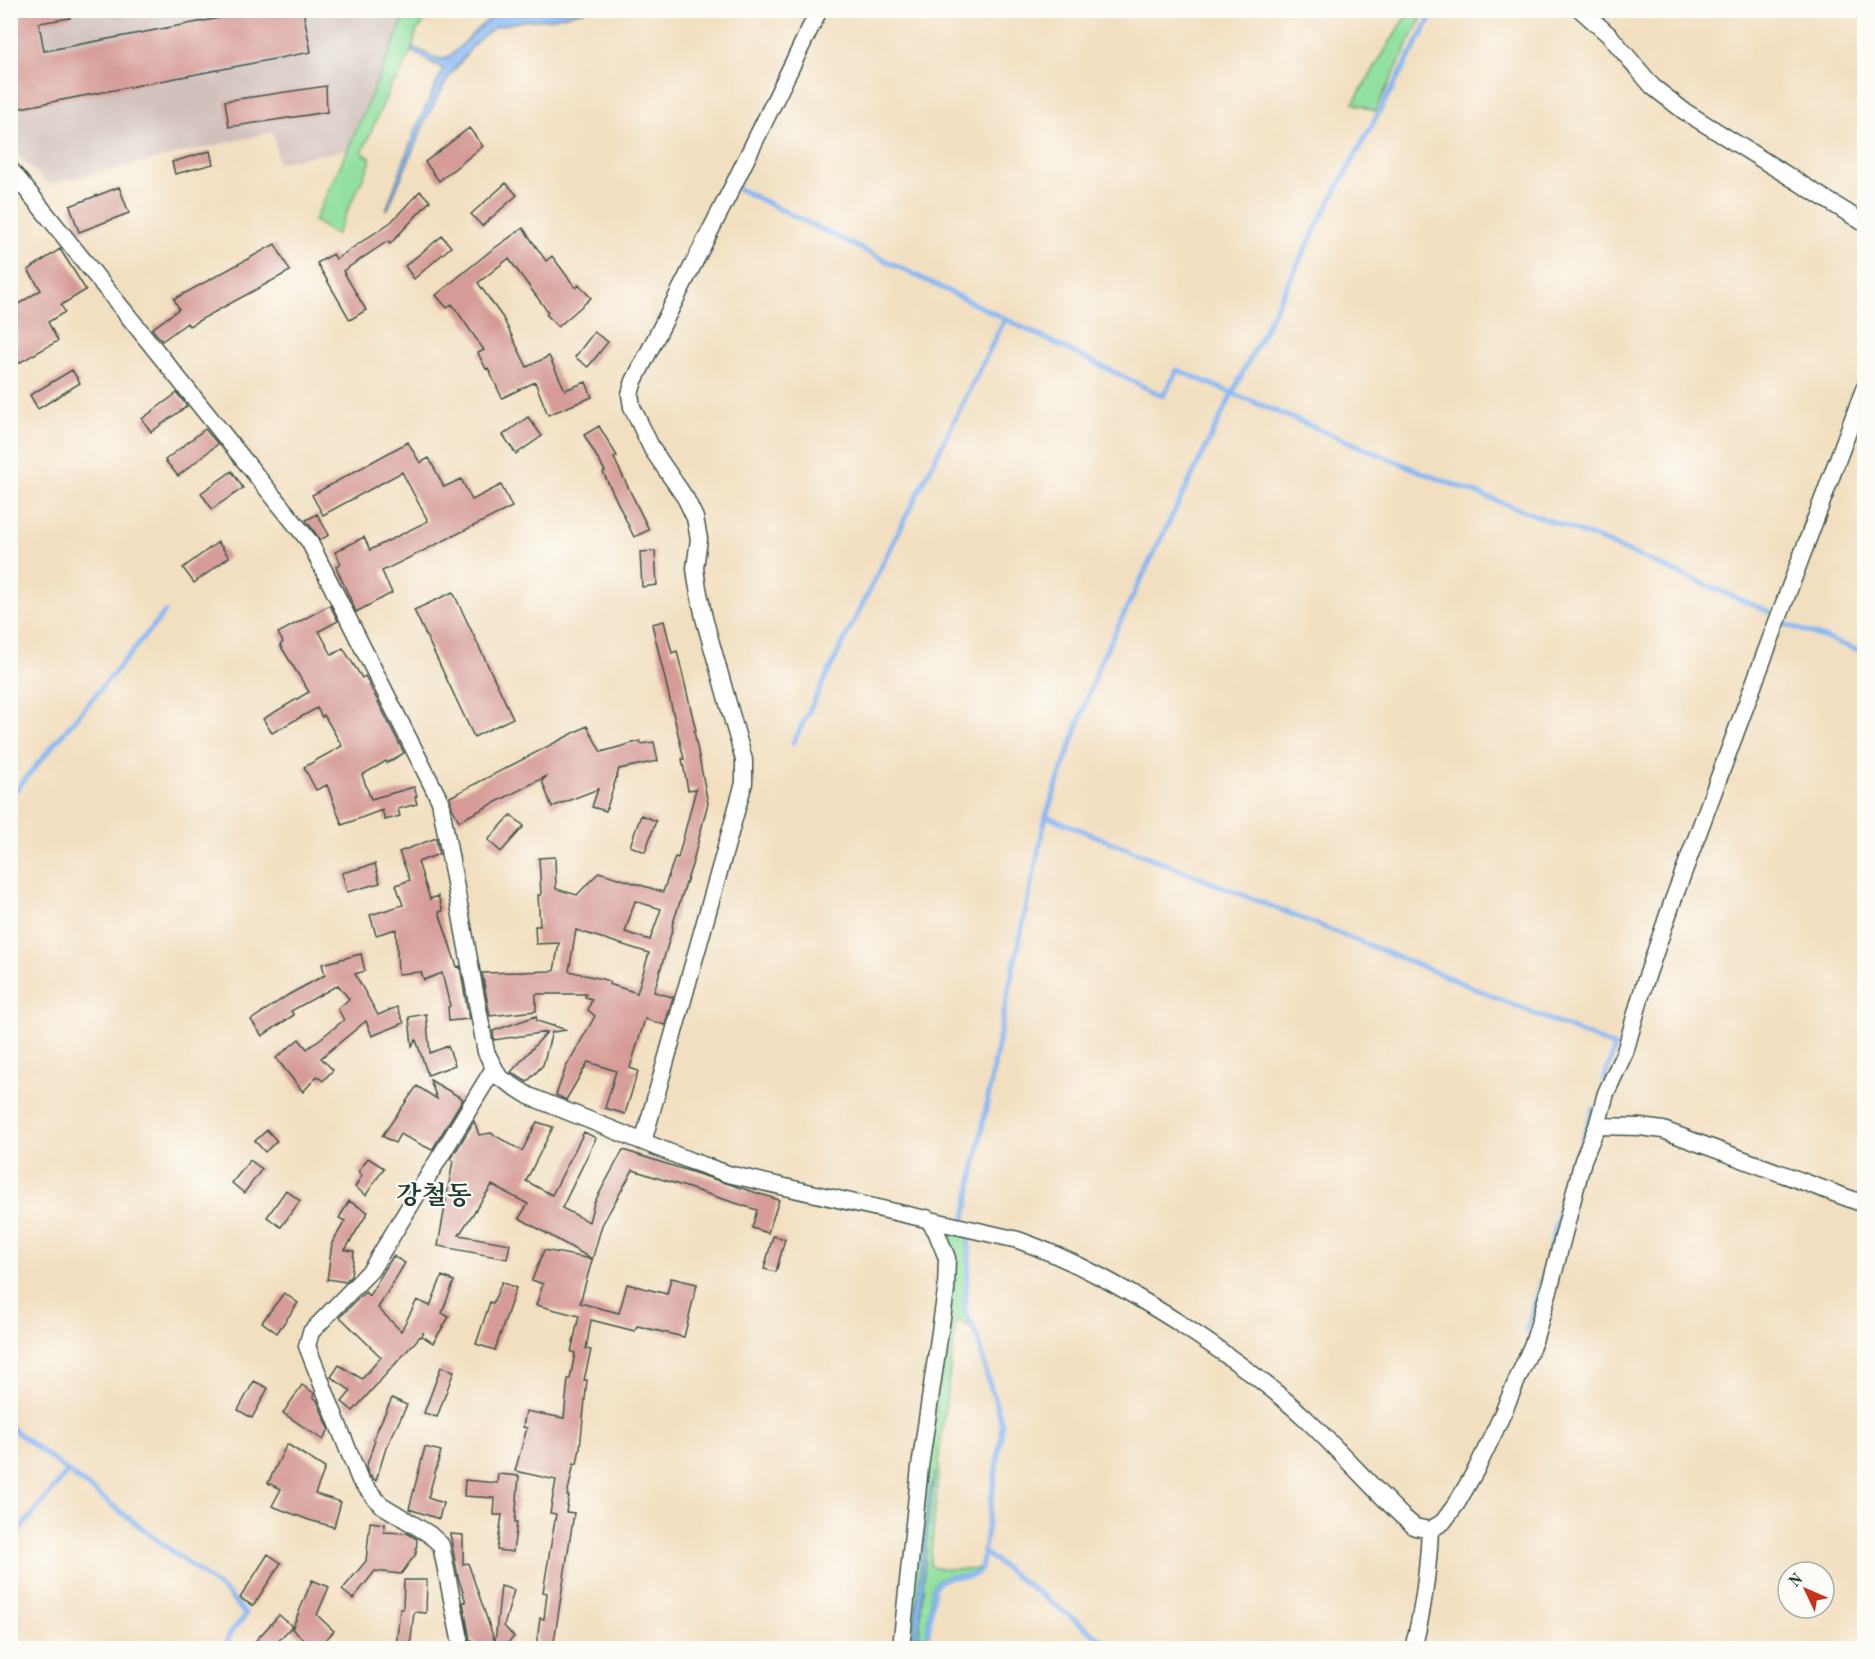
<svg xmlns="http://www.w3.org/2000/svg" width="1875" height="1659" font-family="'Old Standard TT','Noto Serif KR',serif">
<rect width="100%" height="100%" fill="#fdfcf7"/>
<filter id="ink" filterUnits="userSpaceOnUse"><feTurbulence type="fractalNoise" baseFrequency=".0167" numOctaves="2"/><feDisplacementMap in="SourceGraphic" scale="12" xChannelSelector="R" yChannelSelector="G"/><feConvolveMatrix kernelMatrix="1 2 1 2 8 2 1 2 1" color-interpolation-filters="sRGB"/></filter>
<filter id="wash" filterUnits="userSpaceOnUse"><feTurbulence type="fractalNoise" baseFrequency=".008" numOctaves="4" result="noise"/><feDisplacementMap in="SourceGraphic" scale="24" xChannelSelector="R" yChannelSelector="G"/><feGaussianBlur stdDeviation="1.35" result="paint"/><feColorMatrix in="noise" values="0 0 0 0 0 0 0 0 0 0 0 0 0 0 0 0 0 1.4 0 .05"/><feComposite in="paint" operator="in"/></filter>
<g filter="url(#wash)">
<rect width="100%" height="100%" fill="#f2dfc0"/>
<path fill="#d0c0bc" d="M10,11H407L348,149L278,163L273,132L48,184L11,148Z"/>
<path fill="#92e09f" stroke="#588e6a" stroke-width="1.5" d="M407,11H433L416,32L413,47L397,81L392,83L362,153L370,157V163L336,235L314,221L348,149Z
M1409,11H1425L1375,111L1353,103Z
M943,1229L966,1232L968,1255L963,1309L971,1328L957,1319L939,1454V1466L930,1565L934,1568L972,1570L979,1568C971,1583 942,1565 932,1588L924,1648H918L928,1523L933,1479L928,1501L912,1648H905L953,1265L949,1241Z"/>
<path fill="#87b7f3" stroke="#537a94" stroke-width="1.5" d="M547,11H587L549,19L523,21L495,27L476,42L449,77L427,117L388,209L386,210L414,133L443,69L411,51L413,47L436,58L445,59C465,46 477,23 500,14C507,12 512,14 519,14C528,15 538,12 547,11Z
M935,1472L928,1523L918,1648H912L928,1501Z"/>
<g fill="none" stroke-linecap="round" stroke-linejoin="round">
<path stroke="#87b7f3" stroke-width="5" d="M739,189L1163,396L1177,370L1426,474L1598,539L1770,612
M1785,624L1864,652
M793,743L1005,319
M10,797L165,612
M1046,816L1428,969L1615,1047L1604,1080
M1582,1142L1593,1109
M965,1218L1007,998L1046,816L1099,665L1232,394L1322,216L1435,10
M1526,1331L1544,1275L1564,1192L1574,1163
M10,1427L228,1594L246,1615C238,1625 225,1634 227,1648
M10,1542L68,1471
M983,1552L1113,1648
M926,1648L934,1589C944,1567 971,1585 981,1569L1001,1436L1002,1425L999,1413L987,1376L979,1341L964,1308L970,1255L968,1232"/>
</g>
<g id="blocks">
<path fill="#d69b96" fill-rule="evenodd" d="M10,10H70V18L39,23L44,51L262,10H303L311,52L10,110Z
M326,86L327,112L229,127L225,101Z
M469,128L483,146L439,181L425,162Z
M210,151L213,164L175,174L172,162Z
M506,183L517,195L482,226L471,214Z
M119,187L129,213L79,232L70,206Z
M420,191L430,201L390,244L388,241L343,271L366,310L350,320L317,263L333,254L336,259L391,222Z
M523,228L546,261L552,256L576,288L579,285L591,298L558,327L546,314L548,312L509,259H508L478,283L503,318L527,367L549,356L565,390L586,382L592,397L548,415L535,382L502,398L488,368L486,369L478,353L484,350L452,304L447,308L436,295L489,252Z
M442,236L451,247L414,279L405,266Z
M275,244L290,271L189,326L187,323L162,341L152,329L179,309L174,299Z
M60,249L86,290L61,305L65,312L48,322L58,341L17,364L10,352V309L41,290L28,270Z
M594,332L608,342L588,367L575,357Z
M72,370L80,383L38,409L30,395Z
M177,393L187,406L151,432L142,419Z
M528,417L542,436L516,454L503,435Z
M599,426L617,456L614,458L649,530L634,537L603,472L605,471L584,435Z
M205,429L218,444L178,476L165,460Z
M408,442L420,463L429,458L444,487L461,479L472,500L501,485L512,507L382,571L392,593L356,612L336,567L341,564L335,552L364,537L370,550L428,521L402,472L323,515L312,495Z
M232,471L243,488L212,509L201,493Z
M317,514L329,535L320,540L306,520Z
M218,542L229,557L194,583L183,568Z
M655,551L657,585L642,587L640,552Z
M453,592L513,718L474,737L414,610Z
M330,605L338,621L319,631L332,655L343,648L362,678L365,676L404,753L387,763L386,761L362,775L371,799L414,787L417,796L415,797L417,804L398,809L400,816L385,820L382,810L342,825L327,785L316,790L304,767L342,746L324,715L322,717L317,708L272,733L263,719L309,692L280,645L283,642L278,633Z
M664,621L672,653L677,651L688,697L696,731H694L708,803L692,865L672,926L673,927L654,992L673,997L665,1025L645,1019L630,1068L638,1071L625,1114L605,1108L616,1071L588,1062L566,1100L556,1095L566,1067L595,1016L588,1010L592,999L585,997L586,994H536V1011L490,1016L482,973L554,971L559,943L536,944L535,926H540L538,895H541L539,858L555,857L556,889L577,895L599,872L663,892L675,857L678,858L696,789L688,790L682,759H684L652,624ZM635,901L661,909L650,940L625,932ZM576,930L649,953L637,993L609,984L610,981L569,971Z
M587,726L601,752L640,741L641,744L654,742L658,761L619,769L606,811L592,807L598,789L552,807L542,781L547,776L459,821L452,808L450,797Z
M511,815L524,826L501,852L488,840Z
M641,815L656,821L645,852L630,846Z
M436,838L439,854L418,862L430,899L438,896L443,911L439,912L457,967L460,966L469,1019L449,1021L448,1007L450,1006L442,973L424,980L421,972L398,974L396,929L376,935L370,915L403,905L396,885L410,880L399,852Z
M375,864L380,883L347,892L342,873Z
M361,954L365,971L355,974L378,1015L397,1007L404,1023L372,1036L366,1021L321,1058L333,1070L323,1081L317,1076L303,1092L276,1058L299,1039L307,1049L344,1020L338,1009L349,999L338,985L291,1011L294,1015L262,1036L251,1020L288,995L325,975L322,964Z
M426,1014L430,1053L448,1046L455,1065L428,1075L416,1040L412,1046L409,1017Z
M536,1016L537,1021L553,1026L554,1024V1026L567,1030L552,1032L543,1065L527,1082L511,1072L547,1032L494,1040L493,1031Z
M430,1080L463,1099L432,1150L400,1134L395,1143L382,1136L417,1086L437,1099Z
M474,1121L479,1135L491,1133L522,1151L537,1122L553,1127L526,1181L552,1195L584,1132L596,1138L562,1208L589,1222L594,1203L623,1150L779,1200L768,1233L752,1228L757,1210L633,1170L602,1225L580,1303L619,1313L627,1284L667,1294L671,1278L697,1284L684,1337L637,1326L635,1331L591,1320L586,1349L591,1350L584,1380H587L580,1448L577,1464L574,1463L567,1496H569L566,1512L574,1513L553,1648H536L540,1618L544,1619L547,1593L543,1592L556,1514L550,1513L556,1480L515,1471L527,1428L523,1427L526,1411L564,1418L568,1379H570L575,1353L571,1352L579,1316L536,1305L543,1284L532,1280L544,1250L592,1259L519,1218L528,1204L492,1185L459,1235L510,1244L507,1259L438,1246L453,1161L451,1159Z
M267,1130L277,1141L265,1152L255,1141Z
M368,1158L384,1168L366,1195L355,1187L362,1175L358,1172Z
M250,1160L262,1169L244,1193L232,1183Z
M286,1190L300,1201L281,1227L267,1217Z
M349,1201L368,1212L345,1250L354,1251L351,1276L345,1282L328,1279L327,1281L332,1243L345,1221L339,1218Z
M773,1236L785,1239L776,1272L764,1269Z
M393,1256L405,1263L378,1308L401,1331L417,1300L430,1306L442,1276L454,1281L442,1313L449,1317L433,1343L422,1336L424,1332L353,1411L342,1402L351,1391L331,1377L339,1365L362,1379L381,1357L340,1317L365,1292L369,1296Z
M502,1282L516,1288L495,1350L476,1344L490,1302L493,1303Z
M284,1293L298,1303L277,1333L262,1322Z
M441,1367L454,1371L437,1417L424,1413Z
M254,1381L268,1388L252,1418L238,1410Z
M302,1385L314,1393L313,1397L317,1400L329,1429L323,1440L283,1413Z
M392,1398L407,1405L386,1448L376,1481L369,1475L366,1468L375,1440L373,1439Z
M287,1444L325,1468L315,1494L341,1502L334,1527L309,1520L272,1506L281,1489L268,1483Z
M425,1447L441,1451L428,1498L443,1503L439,1519L409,1509Z
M498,1474L519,1476L515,1522H517L513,1552L497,1550L502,1515H494L495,1498L464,1496L465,1480L497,1483Z
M370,1522L385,1524L384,1532L407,1533L417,1539L416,1554L401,1574L375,1571L353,1599L342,1590L366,1561Z
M450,1534L463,1535V1564L468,1563L495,1642L501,1586L514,1590L504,1626L514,1637L502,1648H481L472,1640H470L463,1602H466L458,1577Z
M268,1554L281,1563L253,1606L240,1598Z
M312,1580L329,1587L317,1615L334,1631L318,1648H313L292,1629Z
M404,1580H427L426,1613L414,1612L410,1648L396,1647L400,1609H403Z
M279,1615L292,1626L272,1648H249Z"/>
</g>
</g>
<g filter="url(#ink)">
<use href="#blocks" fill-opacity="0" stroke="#3f5549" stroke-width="1.5"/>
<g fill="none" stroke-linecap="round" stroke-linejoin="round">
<defs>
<path id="street" d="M1581,10L1610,36L1653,87L1684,111L1864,223
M10,169L309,541L440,801L486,1052L499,1077L529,1096L691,1161L728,1174L1018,1240C1077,1261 1127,1290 1179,1323C1222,1351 1265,1381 1303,1416C1337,1448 1368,1483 1402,1516L1415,1527L1430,1530L1443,1522L1457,1503L1477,1468L1498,1424L1534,1341L1550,1287L1583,1160L1597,1126L1606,1093L1625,1052L1644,985L1672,903L1864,389
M1597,1126L1640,1127L1663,1130L1864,1204
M643,1142L744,783V760L704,618L697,583L695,568L699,539L695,518L686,499L652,449L632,407L630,394L634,381L733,186L819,10
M460,1639L441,1545L429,1534L380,1504L360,1480L307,1346L311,1332L371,1270L494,1068
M901,1648L920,1467L946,1291L947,1258L936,1231L927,1218
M1413,1648C1424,1609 1428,1571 1430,1530"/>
</defs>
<use href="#street" stroke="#3f5549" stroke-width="19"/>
<use href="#street" stroke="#fff" stroke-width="16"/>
</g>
</g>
<g text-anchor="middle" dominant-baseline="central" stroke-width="4.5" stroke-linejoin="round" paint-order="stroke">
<g font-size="26" font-weight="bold" fill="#1f3d34" stroke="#fdfcf7">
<text x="434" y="1197">강철동</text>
</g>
</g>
<rect width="1875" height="1659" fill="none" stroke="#fdfcf7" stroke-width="36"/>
<g transform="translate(1806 1590) rotate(314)"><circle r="28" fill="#fdfcf7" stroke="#a4b0a9" stroke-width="1.5"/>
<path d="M0-4.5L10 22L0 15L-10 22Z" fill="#c8321e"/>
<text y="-9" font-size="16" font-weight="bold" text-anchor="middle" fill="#1f3d34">N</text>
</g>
</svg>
